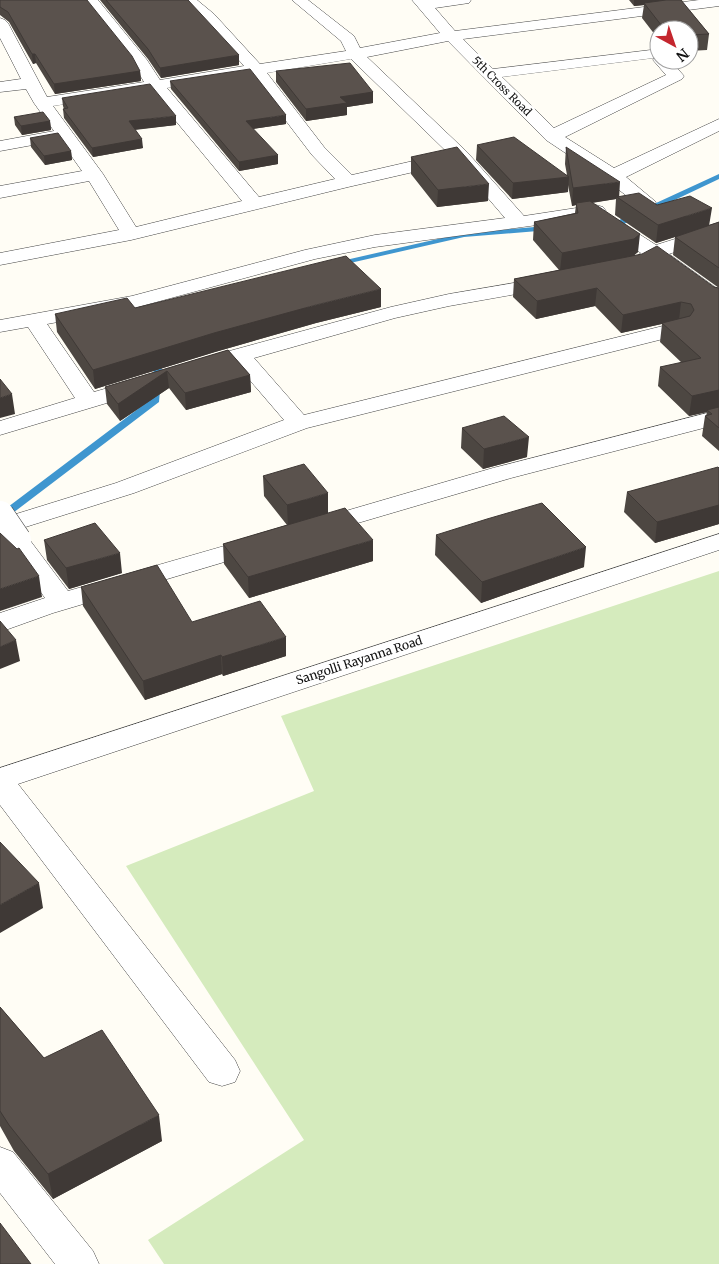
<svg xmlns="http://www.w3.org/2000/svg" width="719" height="1264" font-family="Merriweather,serif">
<rect width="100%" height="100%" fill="#fffdf5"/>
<path fill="#d5ebbd" d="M719,571V1264H164L148,1240L304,1140L126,866L314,791L281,716Z"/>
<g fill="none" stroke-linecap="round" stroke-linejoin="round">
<path fill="#3f96cf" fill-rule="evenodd" d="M719,174V179L622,225L606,226L602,224L606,222L617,221Z
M547,226L551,228L550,230L464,237L337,266L333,264L337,262L464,233Z
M159,352L163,355L159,402L5,519L0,520V513L151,399L155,355Z"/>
<defs>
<path id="minor" d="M83,0H98L147,60L160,80L244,66L204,20L181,0H197L214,14L260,64L346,51L341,41L292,0H308L354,36L360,48L440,33L412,0H471L469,3L435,8L455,31L699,0H719V6L463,39L493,69L659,49V60H670L684,76L682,79L565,137L614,168L719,119V131L626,177L656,202L654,206L647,208L640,206L606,180L546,140L448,41L367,57L467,152L524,216L596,205L603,207L606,211L603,215L596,217L375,247L315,259L134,308L47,324L94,392L142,378L150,380L153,385L150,390L0,435V421L75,398L28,327L0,332V320L132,296L305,250L375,235L505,218L457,162L348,187L131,240L0,265V253L119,230L89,181L0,198V186L82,171L60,140L0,151V141L54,131L34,103L26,89L0,92V82L21,79L0,38V18L5,20L8,23L47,97L144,82L134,65ZM654,58L653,60L666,75L554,128L502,77ZM351,59L448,153L352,175L324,147L267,73ZM251,75L312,155L335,179L259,197L167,88ZM151,91L242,201L136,227L103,174L53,106Z
M607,216L614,218L656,245L719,225V237L669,254L719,290V306L712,304L655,262C645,270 631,274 618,271L615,267L618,263L633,259L641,253L600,226L597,222L600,218Z
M549,277L556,279L559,283L556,287L449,306L395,318L254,358L304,415L679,322L687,323L690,328L687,333L307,428L134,493L0,535V519L116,483L284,420L235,363L197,374L189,372L186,367L189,362L391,307L449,294Z
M719,410V424L511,478L317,535L308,532L304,527L308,522L493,468Z
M17,532L26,535L68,591L259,536L268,539L272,544L268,549L53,613L0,632V613L45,598L4,540L8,535Z
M719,534V550L18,784L235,1060L240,1071L235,1082L222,1086L209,1082L0,805V768Z
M0,1147L13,1152L93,1251L99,1264H55L0,1193Z"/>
</defs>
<use href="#minor" stroke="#444" stroke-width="1"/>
<use href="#minor" fill="#fff" fill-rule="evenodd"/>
<defs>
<path id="minor-bridge" d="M0,515L17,540"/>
</defs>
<use href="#minor-bridge" stroke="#444" stroke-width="29" stroke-linecap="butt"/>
<use href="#minor-bridge" stroke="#fff" stroke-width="28"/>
</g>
<path fill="#4d4742" d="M0,0L140,71L141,81L55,94L36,63L33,64L9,22L0,15Z
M100,0H188L239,65L161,78L148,59Z
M629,0H684H681L709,34L707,50L689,51V30H659V40L642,18L644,5L634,6Z
M276,71L373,92V103L347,107V115L306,121L276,82Z
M170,81L286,124L253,129L278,164L239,171L171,89Z
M62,98L176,125L135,130L143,148L93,157L64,118L63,109H64L63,106Z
M14,117L50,121L51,130L22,135L15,125Z
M30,138L71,151L72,160L45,165L31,147Z
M477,145L567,175L565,164L566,147L619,197L657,205L709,225L719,222V288L673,255L675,237L656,243L615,215L616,199L592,203L638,252L634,255L714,287L719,288V451L702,436L705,416H706L707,412L689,416L658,386L660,367L682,363L660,342L662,324L621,333L595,306L536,319L513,297L514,279L559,270L533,240L534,222L575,213L576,205L572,206L568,185V192L512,199L476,160Z
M411,157L488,201L437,207L411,174Z
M381,307L316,323L215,352L95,389L57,332L55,314L135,308Z
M228,350L250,375L251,392L186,410L169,388L120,421L107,404L105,387Z
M462,428L527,457L483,469L461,448Z
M719,468V524L655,543L624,512L627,492Z
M263,476L328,513L373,561L249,598L224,564L223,544L287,525L264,496Z
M436,535L584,567L481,603L435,555Z
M44,540L122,573L69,589L47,560Z
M81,587L192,622L286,656L223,676L222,674L145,700L83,606Z
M0,1007L44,1058L162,1141L53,1199L14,1151L0,1126Z"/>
<path fill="#3f3936" d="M634,0H684L646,5L644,3V5L634,6Z
M32,54H35L36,63L33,64Z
M239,55V65L161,78L160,68Z
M140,71L141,81L55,94L54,84Z
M373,92V103L347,107V115L306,121V109L340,97Z
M286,115V124L246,130V121Z
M176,116V125L130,130L129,121Z
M50,121L51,130L22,135L21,126Z
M142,139L143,148L93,157L92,148Z
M71,151L72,160L45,165L44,156Z
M278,155V164L239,171V162Z
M569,177L568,192L512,199L513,183Z
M620,182L619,199L617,197L616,199L576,205V203V205L572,206L573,188Z
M489,184L488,201L437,207L438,190Z
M712,208L709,226L656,243L658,225Z
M640,234L638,252L632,257L560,271L562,253Z
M597,288L595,306L536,319L537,301Z
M381,289V307L316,323L215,352L95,389L93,370L214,333L316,305Z
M681,302L679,320L621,333L623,315Z
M167,371L169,388L120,421L118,404Z
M250,375L251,392L186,410L185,393Z
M719,390V409L707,410V412L689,416L692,396Z
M12,394L15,414L0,418V398Z
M529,437L527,457L483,469L484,449Z
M328,493V514L288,526L287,505Z
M719,505V524L655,543L657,522Z
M373,540V561L249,598L248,577Z
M586,547L584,567L481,603L482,582Z
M120,553L122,573L69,589L66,568Z
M39,576L42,597L0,611V589Z
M286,637V656L223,676L222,657Z
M16,640L20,661L0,669V647Z
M221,655L222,674L145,700L143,681Z
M39,883L43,908L0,933V905Z
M159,1115L162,1141L53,1199L48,1174Z"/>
<path fill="#5a524d" stroke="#3f3936" d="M0,0H87L132,56L140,71L54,84L35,54H32L8,12L0,7Z
M106,0H188L239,55L160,68L148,49Z
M666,0H681L709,34L689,35V30H665L644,3Z
M350,63L373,92L340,97L347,103L306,109L276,71Z
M250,69L286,115L246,121L278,155L239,162L170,81Z
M150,84L176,116L129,121L142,139L92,148L63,109L68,108L62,98Z
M43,112L50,121L21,126L14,117Z
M58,133L71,151L44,156L30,138Z
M514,137L569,177L513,183L477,145Z
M457,147L489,184L438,190L411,157Z
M566,147L620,182L573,188Z
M639,193L657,205L690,196L712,208L658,225L617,197Z
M590,201L640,234L634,239L562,253L534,222L578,213L576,203Z
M719,222V268L675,237Z
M657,246L714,287L719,288V390L692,396L660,367L701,358L662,323L690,316L694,310L691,304L681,302L623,315L597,288L537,301L514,279L642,254Z
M346,256L381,289L316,305L214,333L93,370L55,314L127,298L135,308Z
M228,350L250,375L185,393L167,371L118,404L105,387Z
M0,379L12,394L0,398Z
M719,407V428L705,416L712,414L707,410Z
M504,416L529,437L484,449L462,428Z
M304,464L328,493L287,505L263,476Z
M718,467L719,468V505L657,522L627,492Z
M542,503L586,547L482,582L436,535L487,519Z
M345,508L373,540L248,577L223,544Z
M95,523L120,553L66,568L44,540Z
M0,533L17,549L19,548L39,576L0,589Z
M157,565L192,622L260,601L286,637L222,657L221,655L143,681L81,587Z
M0,621L16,640L0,647Z
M0,842L39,883L0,905Z
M0,1007L44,1058L102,1030L159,1115L48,1174L9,1125L0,1111Z
M0,1223L31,1264H0Z"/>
<g text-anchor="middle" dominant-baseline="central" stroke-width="5" stroke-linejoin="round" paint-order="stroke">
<g font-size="11" fill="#111" stroke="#fff">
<text transform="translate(502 86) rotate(45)">5th Cross Road</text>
</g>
<g font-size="12" fill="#111" stroke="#fff">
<text transform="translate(359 660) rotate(-18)">Sangolli Rayanna Road</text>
</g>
</g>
<g transform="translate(674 45) rotate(140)"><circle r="24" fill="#ffffff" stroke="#a0a0a0"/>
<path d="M0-4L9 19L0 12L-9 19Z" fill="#c4262e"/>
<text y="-8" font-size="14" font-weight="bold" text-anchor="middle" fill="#111111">N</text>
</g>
</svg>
